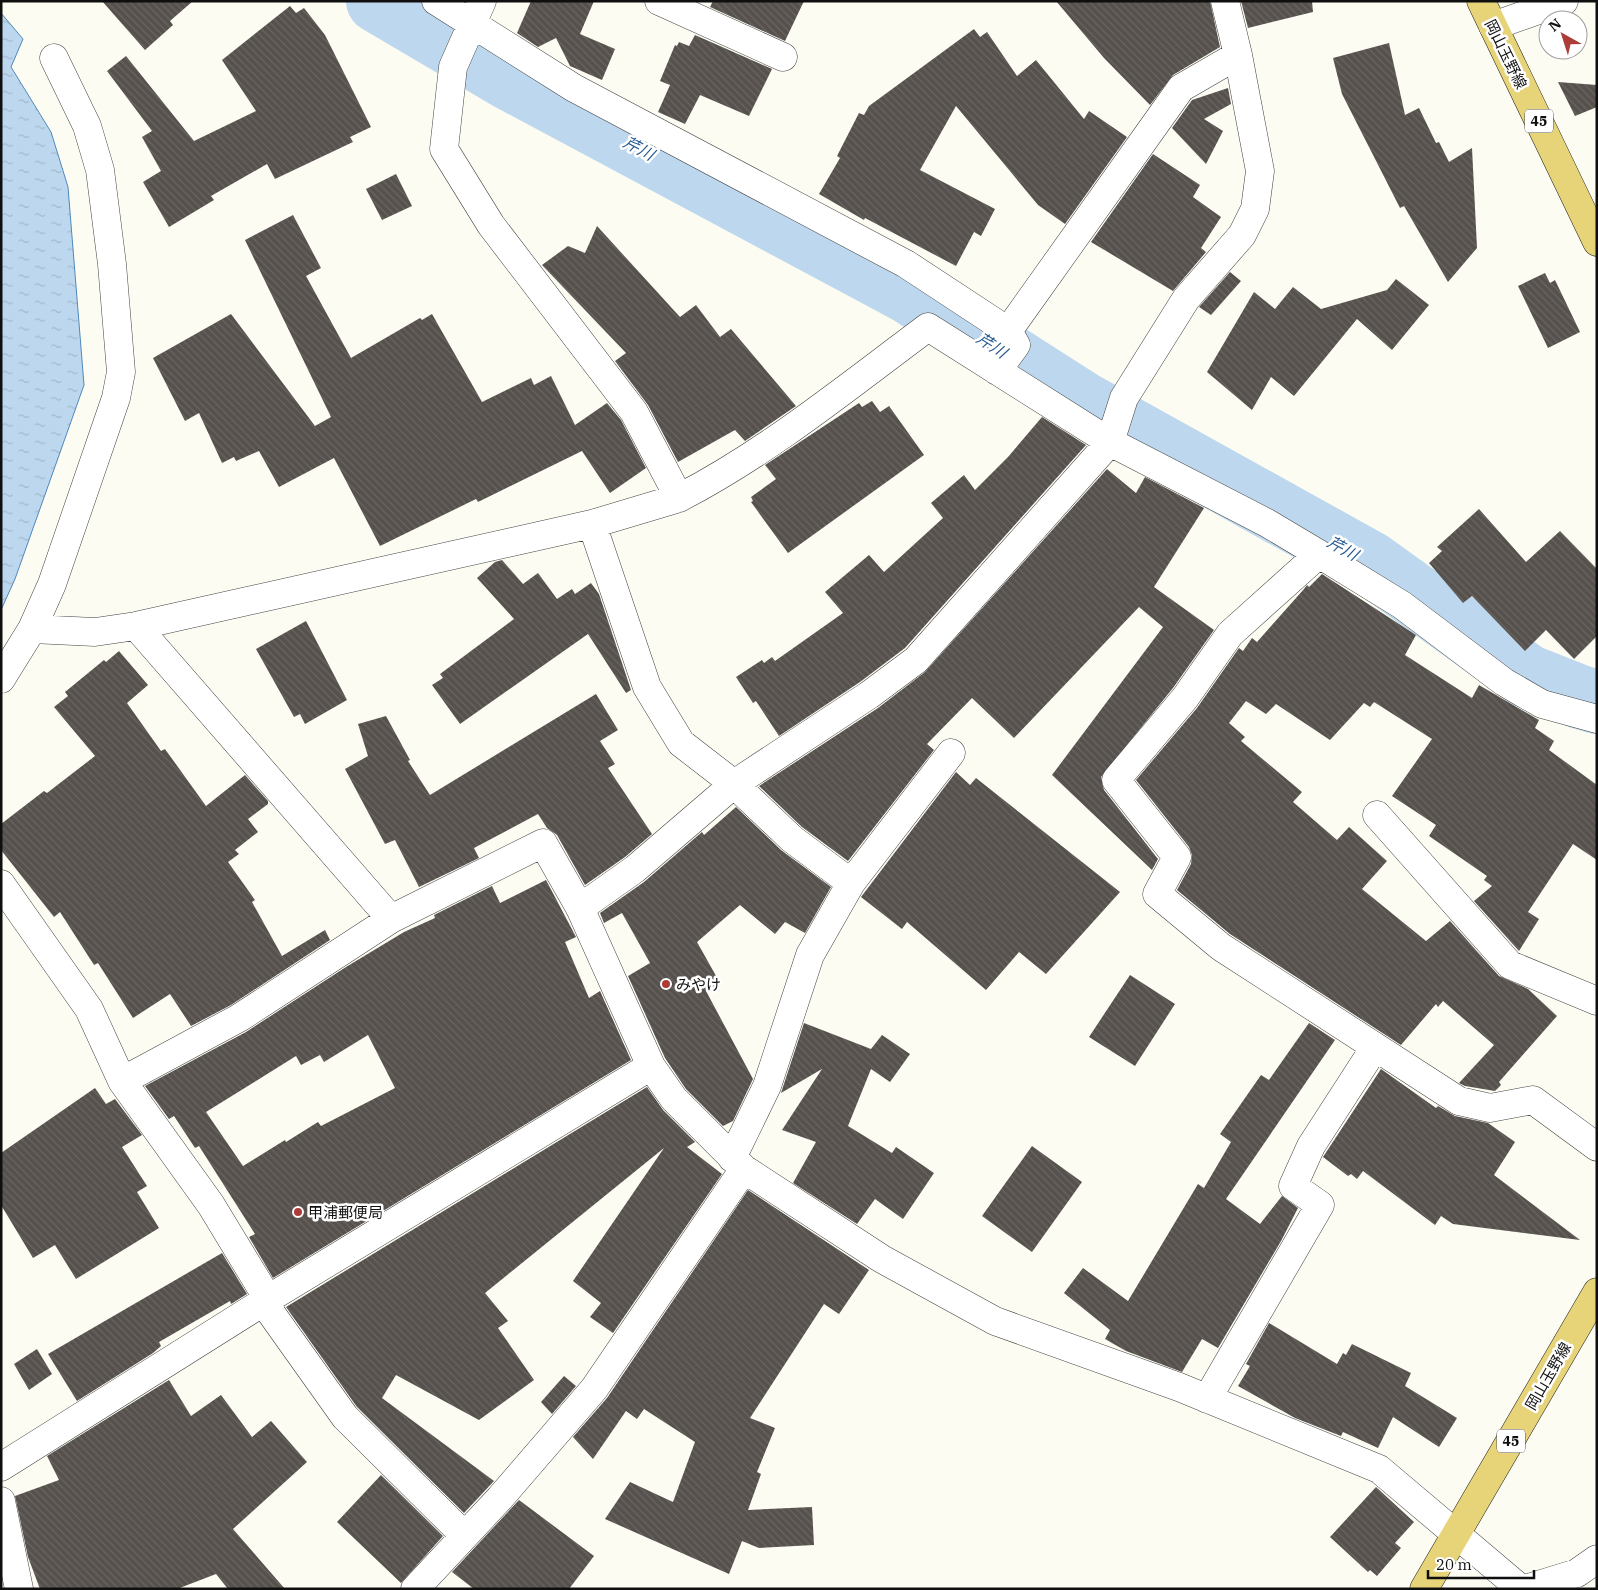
<svg xmlns="http://www.w3.org/2000/svg" width="1598" height="1590" font-family="'IBM Plex Serif','Noto Sans JP',serif">
<defs>
<pattern id="water-ripples" width="26" height="14" patternUnits="userSpaceOnUse" patternTransform="scale(1.25)"><rect width="26" height="14" fill="#bdd8ee"/><path d="M2 4q2-2 4 0t4 0M15 11q2-2 4 0t4 0" fill="none" stroke="#a1b8cb"/></pattern>
<pattern id="building-back-hatch" width="6" height="6" patternUnits="userSpaceOnUse" patternTransform="scale(1.25)"><rect width="6" height="6" fill="#56514d"/><path d="M-1 5l2 2M0 0l6 6M5-1l2 2" fill="none" stroke="#696562"/></pattern>
</defs>
<rect width="100%" height="100%" fill="#fdfcf2"/>
<path fill="url(#water-ripples)" stroke="#4e88bc" d="M1,13L23,39L11,67L51,132L68,187L84,385L15,579L1,610Z"/>
<g fill="none" stroke-linecap="round" stroke-linejoin="round">
<path stroke="#bdd8ee" stroke-width="64" d="M378,1L507,77L909,292L1082,403L1370,563L1527,676L1580,697L1597,702"/>
</g>
<path fill="url(#building-back-hatch)" fill-rule="evenodd" d="M102,1H193L170,21L173,25L145,50Z
M531,1H594L580,34L615,49L602,80L570,66L556,38L538,47L517,33Z
M713,1H804L785,41L710,7Z
M1056,1H1210L1220,47L1173,75L1150,105L1104,58Z
M1241,1H1312L1313,12L1248,28Z
M290,6L296,13L304,8L325,35L371,127L350,137L353,142L275,179L267,164L211,196L214,200L169,227L143,182L161,171L142,137L152,131L107,71L126,56L194,141L256,111L222,60Z
M974,29L980,37L987,32L1017,76L1036,60L1084,119L1089,111L1127,137L1065,224L1038,205L956,106L920,170L995,209L981,236L974,232L956,266L865,218L864,220L819,194L840,158L837,156L859,113L864,115L869,106Z
M695,35L772,69L749,116L700,95L685,124L658,112L670,85L660,81L675,45L677,46L679,42L689,46Z
M1389,43L1405,115L1419,108L1436,143L1439,142L1449,162L1472,148L1477,248L1448,282L1404,206L1400,208L1342,94L1333,58Z
M1558,82L1597,85V107L1575,116Z
M1228,88L1231,104L1204,119L1223,131L1206,164L1172,128L1192,100Z
M1153,154L1200,185L1193,197L1221,217L1201,248L1206,252L1173,291L1091,242Z
M396,174L412,206L382,220L366,189Z
M293,215L321,268L306,276L351,358L420,318L422,320L432,314L482,402L531,378L534,385L551,376L575,425L607,403L621,420L646,468L610,493L582,451L478,502L476,499L380,546L334,458L279,487L259,451L236,461L234,457L222,463L199,413L185,421L153,358L231,314L315,426L331,417L245,240Z
M597,226L680,317L696,305L720,337L731,329L796,406L745,441L735,430L678,462L648,405L615,361L626,353L542,265L568,246L585,253Z
M1230,272L1241,281L1211,315L1199,307Z
M1545,273L1550,283L1555,280L1580,332L1548,348L1518,286Z
M1396,279L1429,305L1392,350L1357,319L1294,396L1271,377L1252,410L1207,372L1254,292L1275,309L1293,287L1321,309L1387,290Z
M872,401L880,412L889,406L924,455L788,553L751,502L753,501L751,497L776,479L765,465L859,403L862,407Z
M1042,417L1086,445L905,648L860,682L779,736L756,701L753,703L736,677L762,660L764,663L772,657L775,661L843,613L825,592L869,555L884,572L943,518L931,503L964,475L975,490L1008,457Z
M1107,469L1136,493L1145,477L1204,508L1154,587L1214,630L1173,688L1101,777L1104,790L1158,859L1152,870L1052,775L1163,627L1139,607L1014,738L972,698L927,744L934,750L848,861L802,827L759,786L878,708L925,672Z
M1479,509L1526,562L1560,531L1597,569V636L1574,659L1546,630L1525,651L1472,596L1463,603L1429,563L1442,551L1437,547Z
M502,560L523,584L538,573L557,599L572,589L575,594L591,583L599,594L631,690L626,693L588,634L460,724L432,685L443,678L440,674L514,619L477,578L495,562Z
M1322,574L1416,635L1405,655L1472,698L1479,685L1539,720L1535,728L1554,741L1549,750L1597,785V860L1573,844L1528,912L1539,919L1519,951L1474,901L1492,886L1484,880L1487,876L1429,836L1436,825L1392,796L1432,739L1374,702L1370,707L1364,703L1330,740L1276,704L1266,714L1246,701L1229,723L1245,737L1241,741L1302,792L1293,802L1337,840L1349,827L1387,861L1362,889L1426,941L1450,921L1499,976L1528,989L1557,1016L1499,1082L1501,1085L1495,1091L1465,1086L1459,1083L1494,1045L1443,1001L1438,1007L1436,1004L1401,1045L1230,934L1177,890L1191,864L1192,855L1189,847L1136,780L1197,708L1239,648L1243,651L1252,638L1257,642L1304,589L1307,585L1309,587Z
M306,621L347,700L305,724L300,714L294,717L256,649Z
M119,651L148,685L127,703L161,751L165,749L206,806L245,775L268,801V804L248,819L258,832L235,850L239,854L228,862L255,900L252,902L282,956L325,930L330,940L231,1005L191,1026L170,994L133,1018L98,963L94,965L60,912L54,917L1,850V824L44,791L47,793L95,756L54,707L68,696L65,692L104,660L106,662Z
M596,694L618,730L600,741L615,764L608,768L652,834L625,857L585,885L557,835L547,828L538,814L474,848L479,858L419,887L395,840L385,844L345,769L368,756L358,724L386,716L410,760L408,761L430,795Z
M956,772L970,785L976,778L1120,892L1046,974L1019,952L986,990L907,922L902,929L861,897Z
M736,807L781,850L831,887L805,933L785,922L775,934L740,905L697,942L720,983L706,991L753,1079L733,1121L723,1126L686,1089L665,1058L628,976L650,963L622,913L604,923L600,913L644,882L702,832L704,835Z
M546,880L576,937L565,942L589,998L600,991L631,1060L273,1278L249,1237L255,1234L199,1146L195,1148L174,1116L169,1119L145,1086L246,1032L346,967L404,932L435,918L434,915L492,886L500,903ZM368,1035L395,1088L321,1126L318,1122L286,1142L285,1140L243,1166L206,1112L296,1056L301,1065L320,1055L324,1062Z
M1130,975L1175,1004L1135,1066L1089,1037Z
M804,1023L871,1049L882,1035L910,1054L890,1082L871,1069L848,1126L892,1153L896,1147L934,1173L903,1219L875,1199L857,1224L793,1183L816,1142L782,1130L822,1069L781,1093Z
M1309,1023L1335,1040L1226,1199L1260,1224L1282,1196L1298,1208L1281,1241L1218,1348L1202,1339L1182,1372L1126,1351L1105,1339L1110,1330L1064,1293L1083,1268L1128,1301L1198,1184L1204,1188L1231,1142L1220,1134L1261,1075L1269,1080Z
M1381,1069L1436,1108L1438,1106L1455,1116L1488,1123L1515,1142L1494,1175L1580,1240L1453,1224L1441,1216L1435,1225L1363,1171L1357,1179L1351,1174L1348,1176L1323,1157Z
M647,1087L663,1110L695,1142L687,1147L722,1174L613,1333L590,1317L601,1303L573,1281L664,1148L485,1293L508,1321L498,1328L534,1380L479,1420L396,1375L382,1398L494,1481L464,1513L357,1407L286,1307Z
M95,1088L106,1104L115,1099L142,1135L122,1147L147,1186L137,1192L159,1228L76,1279L55,1245L33,1258L1,1205V1153Z
M1032,1146L1082,1182L1032,1252L982,1216Z
M748,1190L869,1270L839,1314L824,1304L750,1418L775,1428L757,1472L761,1474L748,1510L812,1507L814,1545L759,1548L742,1541L729,1574L605,1519L630,1482L673,1502L695,1442L644,1409L637,1419L626,1411L593,1459L573,1437L607,1398Z
M222,1253L247,1294L231,1304L230,1301L159,1342L161,1346L153,1353L77,1401L48,1354Z
M1269,1323L1337,1364L1343,1353L1346,1355L1352,1344L1411,1373L1405,1386L1457,1418L1439,1447L1393,1417L1378,1448L1343,1432L1341,1436L1295,1418L1238,1386L1250,1366L1246,1364Z
M37,1349L52,1374L29,1390L14,1364Z
M564,1376L576,1386L552,1414L541,1402Z
M169,1380L191,1416L221,1395L252,1437L271,1421L307,1462L233,1529L285,1589H228L216,1574L177,1589H40L28,1557L15,1496L59,1480L47,1456Z
M381,1475L443,1536L401,1583L337,1522Z
M1376,1487L1414,1522L1395,1543L1401,1548L1377,1576L1370,1570L1368,1572L1330,1537Z
M519,1500L594,1556L569,1589H474L452,1572Z"/>
<g fill="none" stroke-linecap="round" stroke-linejoin="round">
<defs>
<path id="street" d="M436,1L574,88L906,264L1008,331L1181,88L1238,55
M659,1L783,57
M1493,26L1564,1
M997,371L1016,345L1008,331
M679,498C768,452 847,387 928,327L1110,442L1267,523L1319,554L1402,605L1504,682L1542,704L1597,719
M592,524L647,687L681,743L734,784L792,839L851,883
M1319,554L1230,634L1185,698L1116,780L1177,857L1157,894L1221,947L1459,1101L1490,1108L1533,1100L1597,1147
M136,626L391,919
M32,629L95,632L136,626L592,524L679,498L634,412L491,225L444,149L453,67L482,1
M1,679L32,629L52,584L116,398L121,372L112,264L100,170L87,126L54,58
M1377,815L1510,965L1597,1001
M1,884L89,1009L122,1081L211,1205L268,1299L271,1313L345,1417L464,1535
M580,908L635,869L734,784L869,695L916,660L1110,442L1124,398L1186,299L1242,235L1255,209L1260,171L1238,55L1225,1
M122,1081L239,1018L391,919L543,843L580,908L651,1066L674,1099L744,1169L882,1259L995,1321L1179,1387L1379,1469L1521,1589
M732,1158L767,1086L810,955L851,883L951,753
M1207,1399L1320,1205L1293,1186L1311,1146L1375,1047
M1,1467L268,1299L651,1066
M1,1501L19,1589
M415,1589L500,1498L594,1389L744,1169
M1525,1589L1577,1573L1597,1559"/>
<path id="primary" d="M1481,1L1597,242
M1424,1589L1597,1292"/>
</defs>
<use href="#street" stroke="#424242" stroke-width="29"/>
<use href="#primary" stroke="#202020" stroke-width="29"/>
<use href="#street" stroke="#fff" stroke-width="28"/>
<use href="#primary" stroke="#e7d479" stroke-width="28"/>
</g>
<g fill="#ad3b38" stroke="#fff" stroke-width="2">
<circle cx="666" cy="984" r="5"/>
<circle cx="298" cy="1212" r="5"/>
</g>
<g text-anchor="middle" dominant-baseline="central" stroke-width="5" stroke-linejoin="round" paint-order="stroke">
<g fill="#fff" stroke="#575757" stroke-width="1">
<rect x="1525" y="109.5" width="28" height="23" rx="4"/>
<rect x="1497" y="1429.5" width="28" height="23" rx="4"/>
</g>
<g font-size="14" font-weight="bold" fill="#0f0f0f">
<text x="1539" y="121">45</text>
<text x="1511" y="1441">45</text>
</g>
<g font-size="15" fill="#0f0f0f" stroke="#fff">
<text transform="translate(1506 54) rotate(64)">岡山玉野線</text>
<text transform="translate(1548 1376) rotate(-60)">岡山玉野線</text>
</g>
<g font-size="15" fill="#0f0f0f" stroke="#fff" text-anchor="start">
<text x="676" y="984">みやけ</text>
<text x="308" y="1212">甲浦郵便局</text>
</g>
<g font-size="16" font-style="italic" fill="#285b91" stroke="#fff">
<text transform="translate(639 148) rotate(28)">芹川</text>
<text transform="translate(992 345) rotate(33)">芹川</text>
<text transform="translate(1343 548) rotate(29)">芹川</text>
</g>
</g>
<rect width="1598" height="1590" fill="none" stroke="#0f0f0f" stroke-width="5"/>
<g transform="translate(1563 35) rotate(321)"><circle r="24" fill="#ffffff" stroke="#9f9f9f"/>
<path d="M0-4L9 19L0 12L-9 19Z" fill="#ad3b38"/>
<text y="-8" font-size="14" font-weight="bold" text-anchor="middle" fill="#0f0f0f">N</text>
</g>
<path d="M1428 1570v8h106v-8" fill="none" stroke="#0f0f0f" stroke-width="2.5"/>
<text x="1436" y="1570" font-size="15" fill="#0f0f0f" stroke="#ffffff" stroke-width="4" paint-order="stroke">20 m</text>
</svg>
